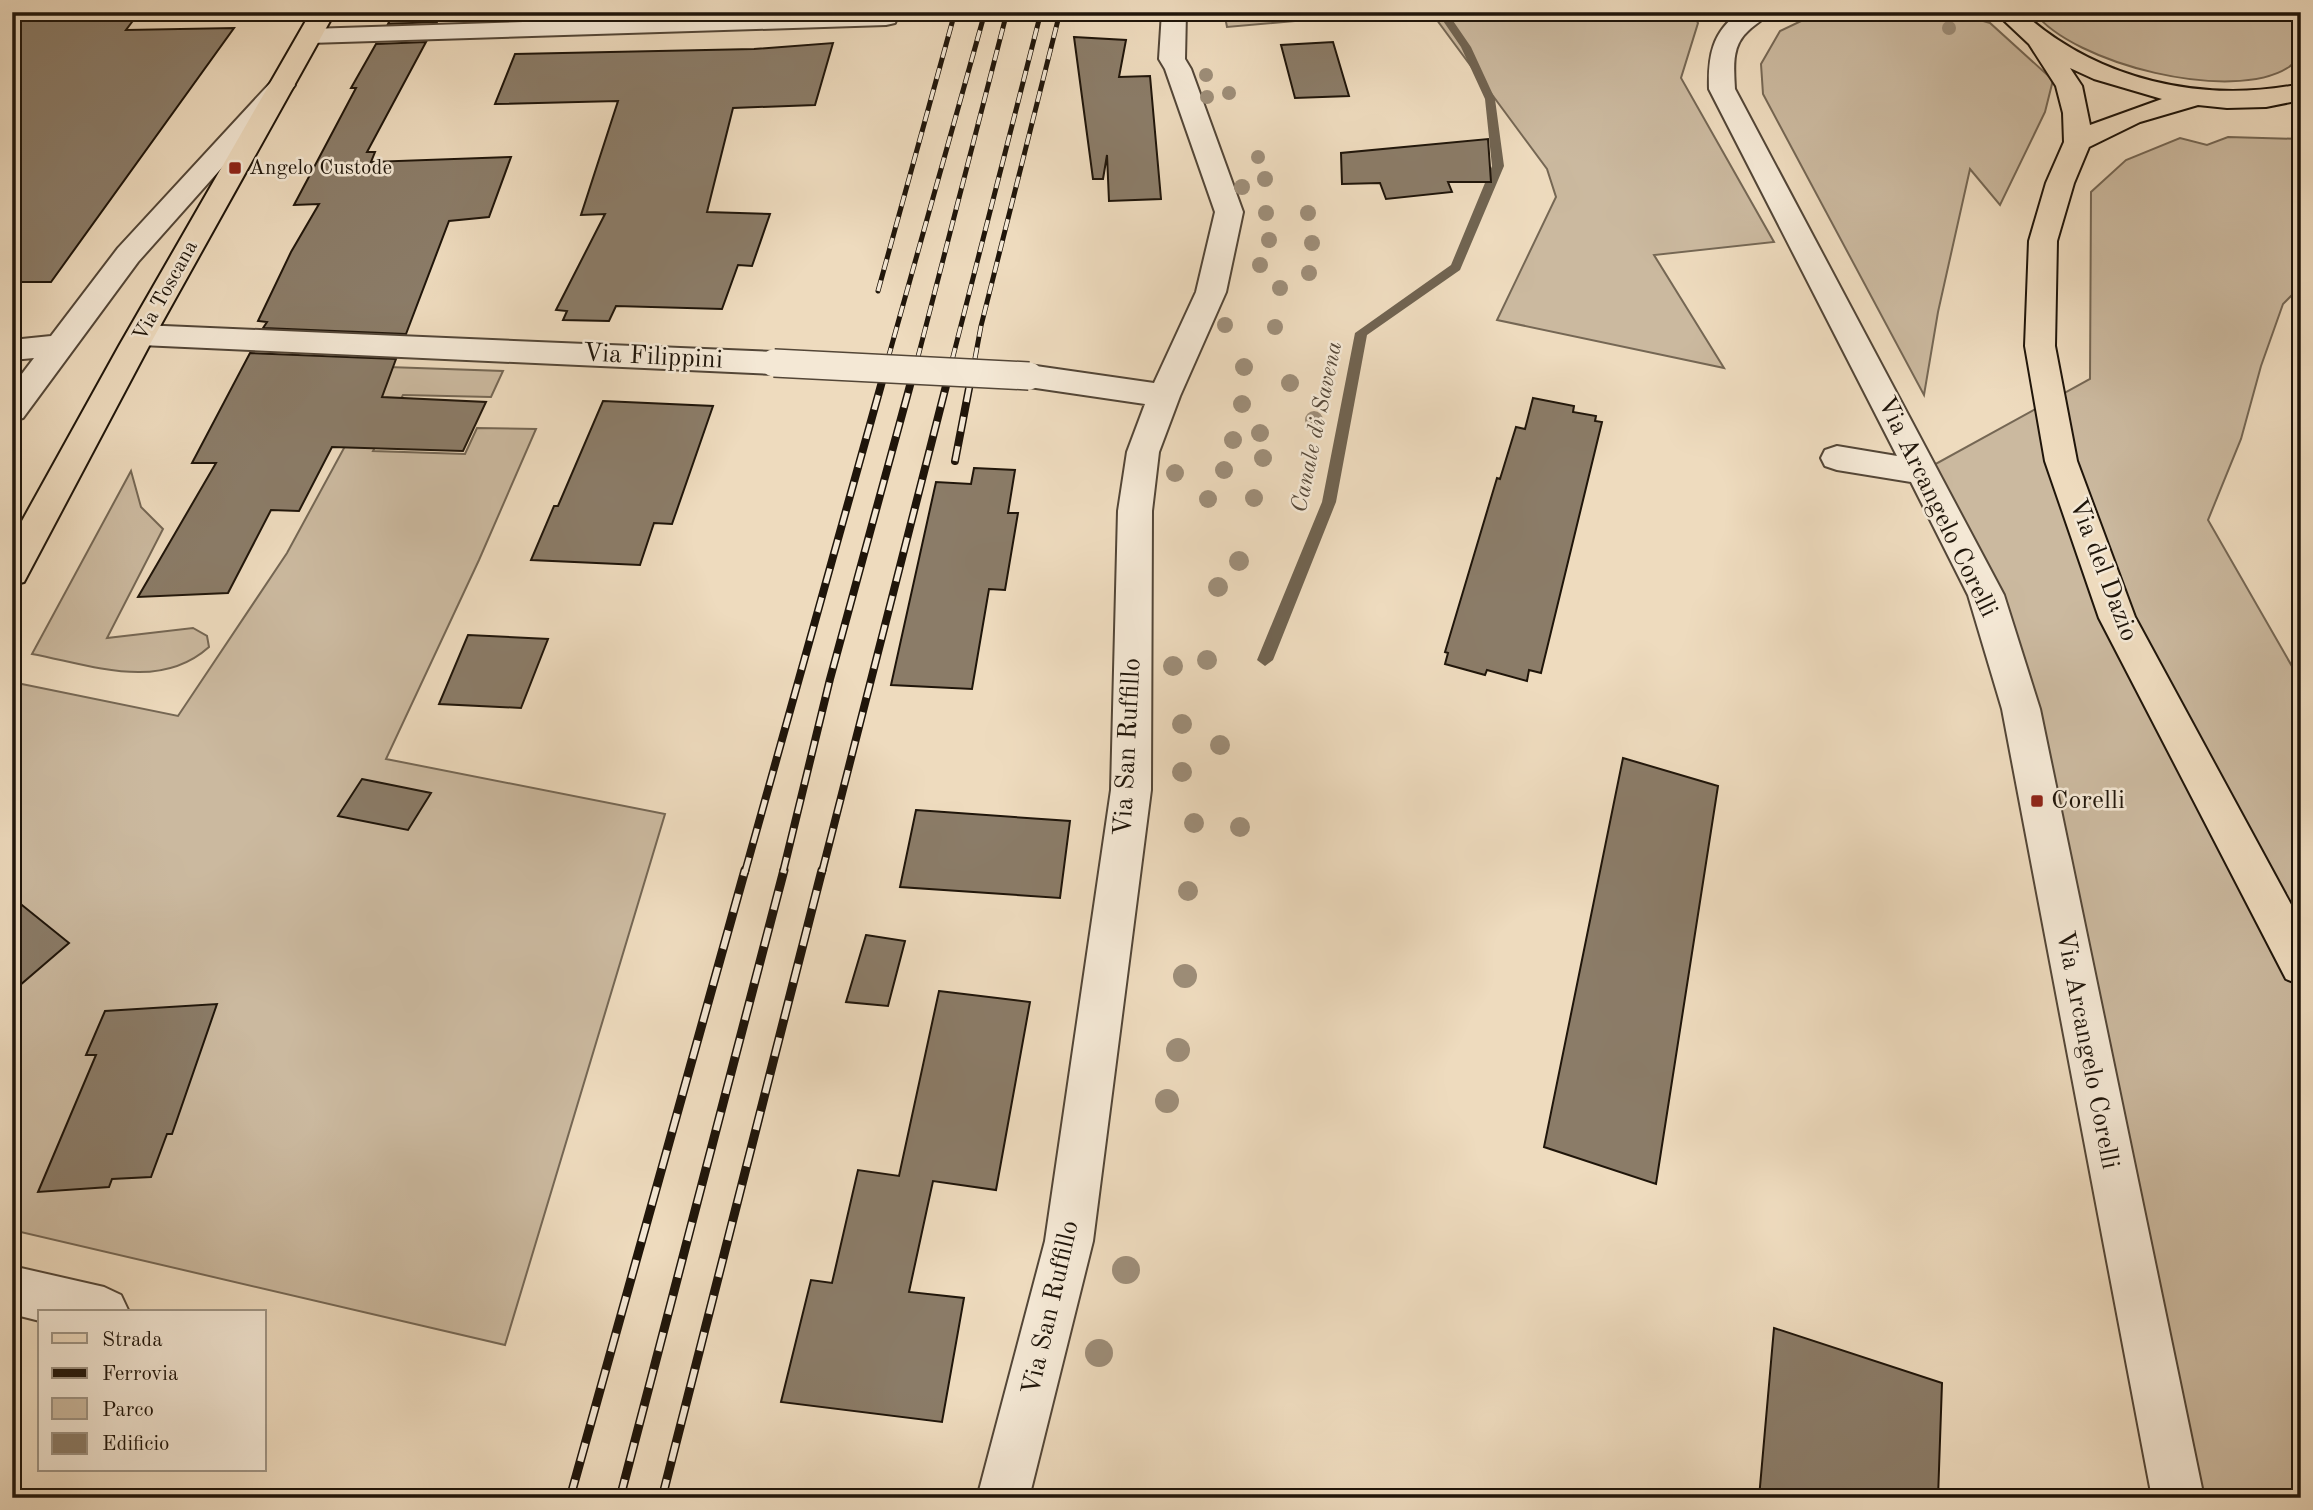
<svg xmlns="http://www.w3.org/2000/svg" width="2313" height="1510" font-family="'Old Standard TT',serif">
<rect width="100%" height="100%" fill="#eedbbe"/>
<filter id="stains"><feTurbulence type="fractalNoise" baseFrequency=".00286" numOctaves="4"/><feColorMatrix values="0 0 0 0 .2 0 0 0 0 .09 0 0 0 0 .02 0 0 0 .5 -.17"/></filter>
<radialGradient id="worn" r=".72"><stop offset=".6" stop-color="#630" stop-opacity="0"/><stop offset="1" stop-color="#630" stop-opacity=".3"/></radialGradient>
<path fill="#cbb99f" stroke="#756754" stroke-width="2" d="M1224,12H1395L1227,27Z
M1431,12H1692L1698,23L1681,78L1774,242L1654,255L1724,368L1497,320L1556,197L1547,169Z
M1820,12H1953L1990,23L2053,80L2045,112L2000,205L1970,169L1938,312L1924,395L1763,94L1761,64L1780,31Z
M2034,12H2298L2301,16V55C2297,59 2293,64 2289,67C2233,104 2073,64 2034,12Z
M2228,137L2301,139V286L2283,304L2261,366L2241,439L2208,520L2301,682V1498H2161L1995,653L1921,472L2090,379L2091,192L2126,160L2180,138L2207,145Z
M388,367L503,371L491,397L403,395L373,451L465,454L477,428L536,429L479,560L386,759L665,814L505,1345L12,1230V682L178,716L287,553Z
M131,471L141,507L163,529L107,638L193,628L207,636L209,647C159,692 91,665 32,654Z"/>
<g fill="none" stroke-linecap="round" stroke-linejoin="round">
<path fill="#716451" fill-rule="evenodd" d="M1437,12H1447L1471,47L1495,99L1504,166L1460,270L1367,335L1336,502L1273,660L1265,666L1257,660L1322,502L1355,333L1451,265L1492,166L1485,99L1461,47Z"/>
</g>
<path fill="#8b7c68" stroke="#1f150a" stroke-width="2" d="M394,12H442L437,22L388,24Z
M135,18L126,30L234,28L51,282H12V19Z
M1074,37L1126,40L1119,77L1150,76L1161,199L1109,201L1107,155L1103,179H1093Z
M426,42L367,152H375L371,162L511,157L489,217L449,221L406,334L263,328L267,322L258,321L291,252L319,204L294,205L356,88H351L376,44Z
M1333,42L1349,96L1295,98L1281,45Z
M833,43L815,105L733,108L707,212L770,214L752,266L738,265L722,309L616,306L609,321L563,320L567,311L556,310L605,214L581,215L618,101L495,104L515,54L754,49Z
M1488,139L1491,182H1448L1452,192L1386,199L1380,183L1342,184L1341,153Z
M250,353L396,359L382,397L486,402L463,451L332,447L299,511L271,510L228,593L138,597L216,463H192Z
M1533,398L1574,406L1573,412L1596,416L1595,421L1602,422L1541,673L1529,670L1527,681L1487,670L1485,675L1445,664L1448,653L1445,652L1497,478L1500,479L1516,427L1525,429Z
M603,401L713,406L672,524L654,523L640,565L531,560L554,506H558Z
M974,468L1015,470L1008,513H1018L1005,590L989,589L972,689L891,685L936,482L971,484Z
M468,635L548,639L521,708L439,704Z
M1623,758L1718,786L1656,1184L1544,1147Z
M362,779L431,793L408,830L338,816Z
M916,810L1070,821L1060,898L900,887Z
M12,897L69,943L12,992Z
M866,935L905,941L888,1006L846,1002Z
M939,991L1030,1002L996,1190L933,1181L909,1292L964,1298L942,1422L781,1402L811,1280L832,1283L858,1170L899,1176Z
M217,1004L172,1134H167L151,1177L112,1179L109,1187L38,1192L96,1055H86L105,1011Z
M1774,1328L1942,1383L1938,1498H1759Z"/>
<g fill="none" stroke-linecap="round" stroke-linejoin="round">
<defs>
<path id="minor" d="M835,12H899L895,23L886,25L310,43L301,41L298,36L301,31L310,29Z
M1162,12H1186L1185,59L1191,69L1243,212L1226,292L1180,396L1159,452L1152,511L1151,790L1093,1241L1029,1498H977L1045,1241L1111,790L1118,511L1127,452L1145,404L1029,387L1018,384L1013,376L1018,368L1029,365L1154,383L1196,292L1215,212L1165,69L1159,59Z
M1740,12H1769C1764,20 1755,24 1748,31C1731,46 1734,68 1735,89L2004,595L2040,709L2204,1498H2152L2002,709L1968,595L1911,482L1837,470L1825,466L1821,458L1825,450L1837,446L1897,456L1709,89C1708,56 1712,32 1740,12Z
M282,77L291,80L295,85L291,90L138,262L23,418L12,421V387L34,358L12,360V340L51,336L118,248L273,80Z
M141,325L774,352L785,355L790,363L785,371L774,374L141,345L130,342L126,335L130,328Z
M12,1266L104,1287L121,1295L129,1312H40V1321L12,1314Z"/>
<path id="major" d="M311,12H335L149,346L24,582L12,585V539L119,346Z
M1995,12H2022C2097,80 2202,104 2301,84V100L2266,107L2227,108L2198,105L2140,122L2089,147L2074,183L2057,241L2055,346L2077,461L2135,617L2301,923V985L2286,979L2099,618L2045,461L2025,346L2029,241L2046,183L2064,142L2063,113L2056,86L2029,44ZM2070,68L2094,79L2162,99L2090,125L2082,86Z"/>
</defs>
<use href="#minor" stroke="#534637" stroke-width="4"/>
<use href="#major" stroke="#1f150a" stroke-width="4"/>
<use href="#minor" fill="#f4e8d5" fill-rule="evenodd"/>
<use href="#major" fill="#eedbbe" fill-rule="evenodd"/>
<defs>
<path id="rail-far2" d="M878,291L955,12
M882,380L985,12
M912,380L1007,12
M947,380L1041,12
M971,380L981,326L1060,12"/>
<path id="rail-far1" d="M955,461L971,378
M745,872L883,378
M783,872L830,679L912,378
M822,872L948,378"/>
<path id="rail" d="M570,1498L745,870
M620,1498L784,870
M662,1498L822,870"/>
</defs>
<use href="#rail-far2" stroke="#1f150a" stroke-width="5"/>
<use href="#rail-far1" stroke="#1f150a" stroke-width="8"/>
<use href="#rail" stroke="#1f150a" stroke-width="9"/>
<use href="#rail-far2" stroke="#f4e8d5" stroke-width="3.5" stroke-dasharray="11" stroke-linecap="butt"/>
<use href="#rail-far1" stroke="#f4e8d5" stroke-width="5" stroke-dasharray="15" stroke-linecap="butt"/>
<use href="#rail" stroke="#f4e8d5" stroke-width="6" stroke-dasharray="19" stroke-linecap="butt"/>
<defs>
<path id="minor-bridge" d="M774,363L1029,376"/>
</defs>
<use href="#minor-bridge" stroke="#534637" stroke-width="30" stroke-linecap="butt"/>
<use href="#minor-bridge" stroke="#f4e8d5" stroke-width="27"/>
</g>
<g fill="#9d8d78">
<circle cx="1949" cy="28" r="7"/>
<circle cx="1206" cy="75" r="7"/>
<circle cx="1229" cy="93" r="7"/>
<circle cx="1207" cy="97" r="7"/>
<circle cx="1258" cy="157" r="7"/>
<circle cx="1265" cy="179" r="8"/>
<circle cx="1242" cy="187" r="8"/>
<circle cx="1266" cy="213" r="8"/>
<circle cx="1308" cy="213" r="8"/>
<circle cx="1269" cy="240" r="8"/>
<circle cx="1312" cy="243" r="8"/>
<circle cx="1260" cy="265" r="8"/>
<circle cx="1309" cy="273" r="8"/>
<circle cx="1280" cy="288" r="8"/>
<circle cx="1225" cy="325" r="8"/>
<circle cx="1275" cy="327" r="8"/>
<circle cx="1244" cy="367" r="9"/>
<circle cx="1290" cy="383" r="9"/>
<circle cx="1242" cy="404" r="9"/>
<circle cx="1314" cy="420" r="9"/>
<circle cx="1260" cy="433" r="9"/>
<circle cx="1233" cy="440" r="9"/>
<circle cx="1263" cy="458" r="9"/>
<circle cx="1224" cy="470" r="9"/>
<circle cx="1175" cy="473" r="9"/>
<circle cx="1254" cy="498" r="9"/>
<circle cx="1208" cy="499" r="9"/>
<circle cx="1239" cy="561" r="10"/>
<circle cx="1218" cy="587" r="10"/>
<circle cx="1207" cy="660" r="10"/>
<circle cx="1173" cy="666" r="10"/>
<circle cx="1182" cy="724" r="10"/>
<circle cx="1220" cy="745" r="10"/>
<circle cx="1182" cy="772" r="10"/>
<circle cx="1194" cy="823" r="10"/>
<circle cx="1240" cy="827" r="10"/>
<circle cx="1188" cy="891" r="10"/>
<circle cx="1185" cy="976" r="12"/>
<circle cx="1178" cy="1050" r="12"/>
<circle cx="1167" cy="1101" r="12"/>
<circle cx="1126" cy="1270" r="14"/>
<circle cx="1099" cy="1353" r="14"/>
</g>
<g fill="#8f2418" stroke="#f4e8d5" stroke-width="2.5">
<rect x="228" y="161" width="14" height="14" rx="3.5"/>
<rect x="2030" y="794" width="14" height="14" rx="3.5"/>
</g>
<g text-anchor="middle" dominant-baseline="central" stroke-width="5" stroke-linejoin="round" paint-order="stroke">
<g font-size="21" fill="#1f150a" stroke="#f4e8d5" text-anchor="start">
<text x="249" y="168">Angelo Custode</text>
</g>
<g font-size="21" fill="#1f150a" stroke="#f4e8d5">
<text transform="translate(166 291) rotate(-61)">Via Toscana</text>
</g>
<g font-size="23" font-style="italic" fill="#56493a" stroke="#f4e8d5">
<text transform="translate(1317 427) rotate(-78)">Canale di Savena</text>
</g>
<g font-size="26" fill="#1f150a" stroke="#f4e8d5">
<text transform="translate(653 357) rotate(3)">Via Filippini</text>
<text transform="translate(1937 507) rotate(64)">Via Arcangelo Corelli</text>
<text transform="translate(2103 570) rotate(69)">Via del Dazio</text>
<text transform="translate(1128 747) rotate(-87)">Via San Ruffillo</text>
<text transform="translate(2087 1050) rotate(79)">Via Arcangelo Corelli</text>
<text transform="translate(1051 1308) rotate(-77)">Via San Ruffillo</text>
</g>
<g font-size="26" fill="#1f150a" stroke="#f4e8d5" text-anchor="start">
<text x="2051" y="801">Corelli</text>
</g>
</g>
<rect width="2313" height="1510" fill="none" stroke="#eedbbe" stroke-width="42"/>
<rect x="14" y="14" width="2285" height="1482" fill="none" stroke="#1f150a" stroke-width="3.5"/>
<rect x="21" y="21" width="2271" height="1468" fill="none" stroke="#1f150a" stroke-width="2"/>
<rect x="38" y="1310" width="228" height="161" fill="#f4e8d5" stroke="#9f9484" stroke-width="2"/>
<rect x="52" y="1333" width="35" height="10" fill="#eedbbe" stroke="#9f9484" stroke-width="2"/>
<text x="102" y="1346" font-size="21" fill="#1f150a">Strada</text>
<rect x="52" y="1368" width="35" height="10" fill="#1f150a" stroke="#9f9484" stroke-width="2"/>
<text x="102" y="1380" font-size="21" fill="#1f150a">Ferrovia</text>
<rect x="52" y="1398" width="35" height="21" fill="#cbb99f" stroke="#9f9484" stroke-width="2"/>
<text x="102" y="1416" font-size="21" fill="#1f150a">Parco</text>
<rect x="52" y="1433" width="35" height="21" fill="#8b7c68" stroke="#9f9484" stroke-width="2"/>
<text x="102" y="1450" font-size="21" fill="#1f150a">Edificio</text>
<rect width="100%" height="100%" filter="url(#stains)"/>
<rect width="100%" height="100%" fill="url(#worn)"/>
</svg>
